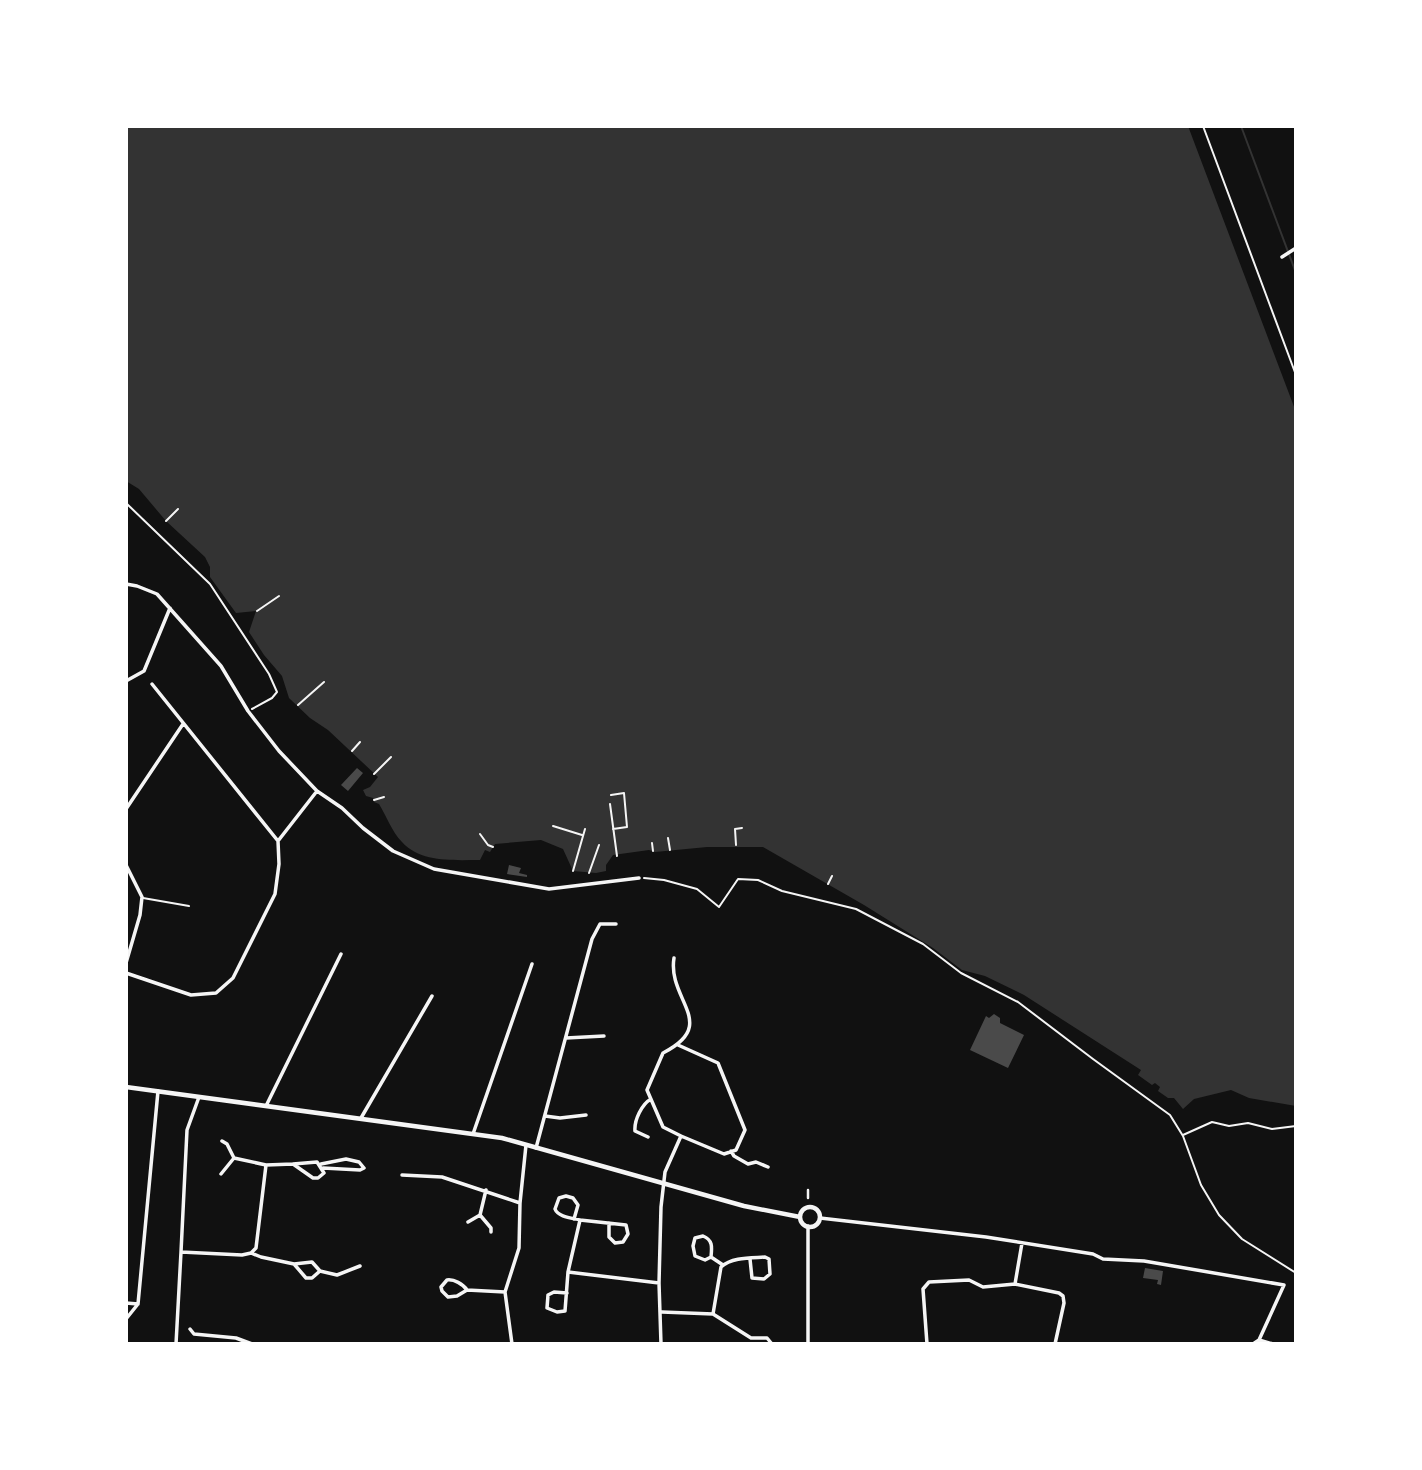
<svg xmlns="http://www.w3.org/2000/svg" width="1422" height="1470" font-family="'Space Grotesk',sans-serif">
<rect width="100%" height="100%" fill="#111"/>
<path fill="#333" d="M126,126H1188L1296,412V1106L1249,1098L1231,1090L1194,1099L1183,1109L1174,1098H1168L1158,1091L1160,1087L1155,1083L1152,1085L1138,1075L1141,1070L1024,995L985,976L962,970L933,948L864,905L763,847H707L655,852L649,850L613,855L606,865V871L596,873L573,871L563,849L541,840L495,844L490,852L485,850L480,860C454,860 421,863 402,842C392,832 386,815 379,804L374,802L373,798L366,796L363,790L370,787L378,777L328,730L310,718L289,698L282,676L264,655L249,632L256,611L236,613L210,577V567L205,557L166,521L139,489L126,481Z"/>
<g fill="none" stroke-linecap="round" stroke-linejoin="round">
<path stroke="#333" stroke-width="2" d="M1241,126L1296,273"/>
</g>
<path fill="#4a4a4a" d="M357,768L363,773L348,791L341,785Z
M509,865L521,868L519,873L527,875V877L507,874Z
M994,1014L1000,1018V1023L1024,1035L1008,1068L970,1050L986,1016L989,1018Z
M1145,1268L1163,1271L1161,1285L1157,1284L1158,1280L1143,1278Z"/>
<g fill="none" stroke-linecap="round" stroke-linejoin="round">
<path stroke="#f5f5f5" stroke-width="2" d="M1203,126L1296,375
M126,503L210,584L269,674L277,692L272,698L252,709
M166,521L178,509
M257,611L279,596
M298,705L324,682
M352,751L360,742
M374,774L391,757
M611,795L624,793L627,827L613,829
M374,800L384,797
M610,804L617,856
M553,826L582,835
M480,834L488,845L493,847
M668,838L670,850
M652,843L653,851
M736,845L735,829L742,828
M573,871L585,829
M589,873L599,845
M644,878L664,880L697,889L719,907L738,879L758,880L782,891L856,909L923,944L961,973L1018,1002L1093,1059L1170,1115L1183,1136L1201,1185L1219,1215L1242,1239L1296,1273
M828,884L832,876
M1183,1135L1212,1122L1229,1126L1248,1123L1272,1129L1296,1126"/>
<path stroke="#f5f5f5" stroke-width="2" d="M143,898L189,906"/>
<path stroke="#f5f5f5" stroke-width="2.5" d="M808,1190V1198"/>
<path stroke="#f5f5f5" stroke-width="3.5" d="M1282,257L1296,248
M126,584L137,586L157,594L221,666L248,711L279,751L317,791L342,808L363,828L393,851L434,869L549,889L639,878
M126,681L144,671L170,608
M152,684L278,841
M126,809L183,724
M126,865L142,897L140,915L126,963
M126,973L191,995L216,993L233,978L275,894L279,864L278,841L317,791
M566,1038L604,1036
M678,1045L718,1063L745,1130L736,1150L724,1154L681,1136
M199,1097L187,1130L181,1252L242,1255L251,1253L256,1248L266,1165L234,1158L221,1174
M266,1106L341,954
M545,1116L560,1118L586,1115
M361,1118L432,996
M473,1134L532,964
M648,1137L635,1131C634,1120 642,1104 651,1099
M222,1141L227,1144L234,1158
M536,1148L592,939L600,924H616
M731,1151L734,1156L748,1164L756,1162L768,1167
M321,1164L346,1159L359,1162L364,1168L360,1170L323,1168
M266,1165L293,1164L313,1178H318L324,1173L317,1162L293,1164
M402,1175L442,1177L520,1203L519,1248L505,1292L512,1344
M486,1190L480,1215L491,1228V1232
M520,1203L526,1145
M820,1218L986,1237L1093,1254L1103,1259L1144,1261L1284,1285L1259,1340L1253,1344
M574,1219L578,1205L573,1198L566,1196L559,1198L555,1209C558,1217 572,1218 580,1220
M468,1222L480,1215
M609,1223V1237L615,1243L623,1242L628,1234L626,1225L580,1220L568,1272L659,1283
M1022,1243L1015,1284L1059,1293L1063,1296L1064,1303L1055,1344
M251,1253L261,1257L294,1264L306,1278H312L320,1271L312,1262L294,1264
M711,1257L705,1260L695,1256L693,1246L695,1238L703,1236C713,1240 712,1247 711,1257L723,1265
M320,1271L337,1275L360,1266
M467,1290C463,1284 454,1279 447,1280L441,1287L442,1291L448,1297L457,1296L467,1290L505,1292
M567,1293L554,1292L548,1295L547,1308L557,1312L565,1311L568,1272
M126,1303L138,1304
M662,1312L713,1314L751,1338H767L772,1344
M713,1314L721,1267C732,1257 751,1258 765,1257L769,1259L770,1274L764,1279L752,1278L750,1259
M126,1319L138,1304L158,1091
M190,1329L194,1334L236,1338L252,1344
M1259,1340L1273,1344
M176,1344L181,1252
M661,1344L659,1283L661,1207L665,1172L681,1136L663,1127L647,1090L663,1053C720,1024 667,1000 674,958
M808,1344V1226
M927,1344L923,1289L929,1282L969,1280L983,1287L1015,1284"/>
<path stroke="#f5f5f5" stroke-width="4.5" d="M126,1087L502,1138L744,1206L800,1217
M800 1217a10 10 0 1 1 20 0a10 10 0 1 1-20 0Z"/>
</g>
<rect width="1422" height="1470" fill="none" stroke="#ffffff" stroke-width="256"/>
</svg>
